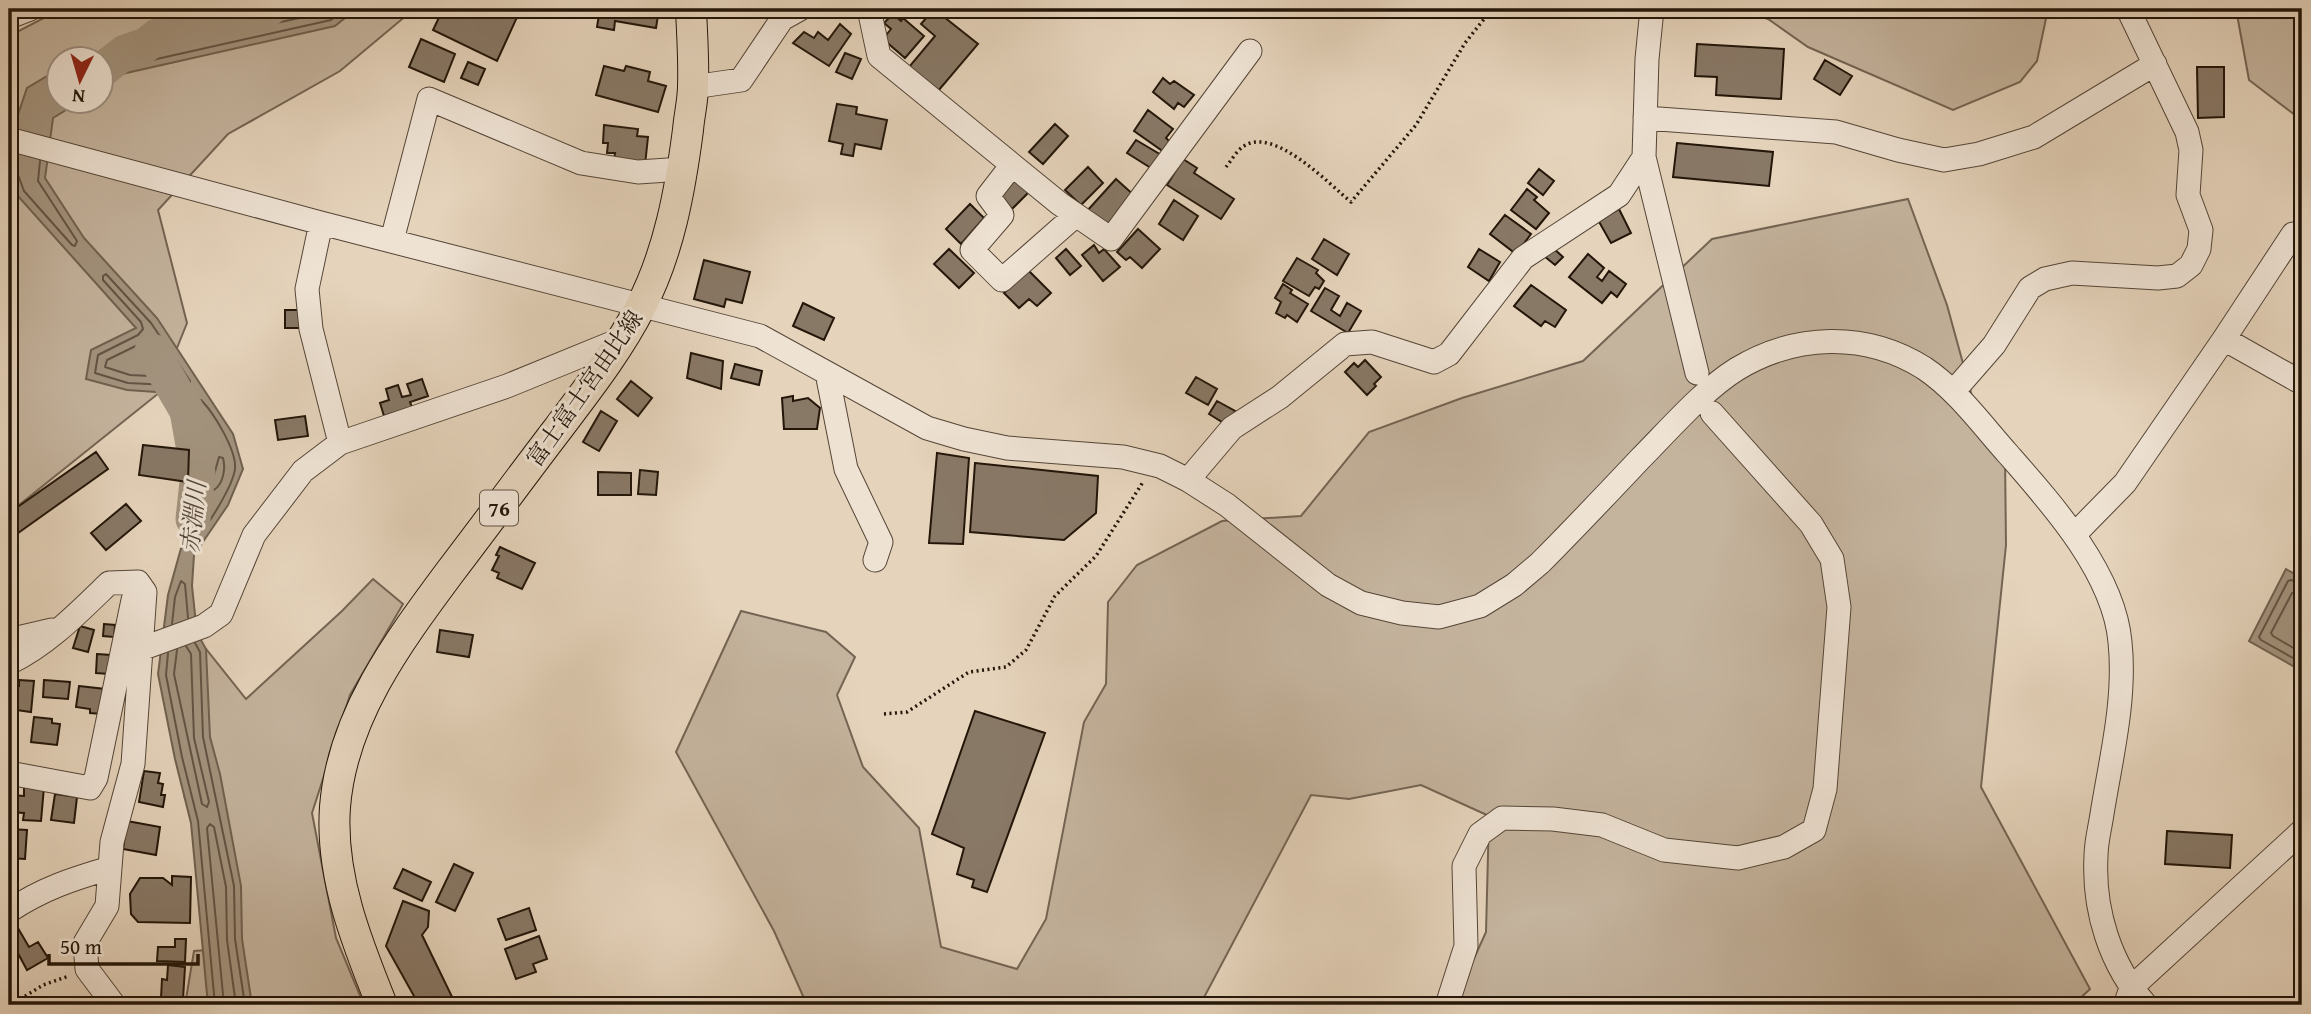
<svg xmlns="http://www.w3.org/2000/svg" width="2311" height="1014" font-family="'Gentium Book Plus','Noto Serif JP',serif">
<rect width="100%" height="100%" fill="#e5d3bb"/>
<filter id="stains"><feTurbulence type="fractalNoise" baseFrequency=".00286" numOctaves="4"/><feColorMatrix values="0 0 0 0 .2 0 0 0 0 .09 0 0 0 0 .02 0 0 0 .5 -.17"/></filter>
<radialGradient id="worn" r=".72"><stop offset=".6" stop-color="#630" stop-opacity="0"/><stop offset="1" stop-color="#630" stop-opacity=".3"/></radialGradient>
<path fill="#c4b39d" stroke="#746453" stroke-width="2" fill-rule="evenodd" d="M61,9H409L407,15L340,71L228,134L158,210L187,323L159,393L9,513V36ZM60,60H102V102H60Z
M1738,9H2048L2037,61L2020,82L1953,110L1808,47L1768,19Z
M2236,9H2302V113L2295,115L2249,80Z
M1908,199L1947,305L1978,418L2005,456L2006,545L1981,787L2090,989L2073,1005H1453L1486,932L1489,816L1421,785L1349,799L1311,795L1200,1005H807L774,931L676,752L741,611L826,632L855,657L837,695L863,767L919,828L941,947L1017,969L1046,919L1084,722L1106,684L1108,602L1137,565L1222,521L1301,516L1369,432L1462,398L1583,361L1712,239Z
M373,579L403,604L350,695L312,813L336,938L364,1005H185L194,951L236,948L217,809L185,799L162,664L206,649L246,699L342,611Z"/>
<path fill="#a3937e" stroke="#70614f" stroke-width="2" d="M262,9H356L335,26L122,74L102,87V60L76,59Z
M59,69L60,102H79L53,118L45,178L84,238L157,318L233,434L243,469L228,505L194,555L192,586L197,633L206,649L210,737L220,774L241,886L242,939L252,1005H208L191,823L175,759L158,674L168,595L185,534L203,447L186,394L127,390L86,379L91,350L136,328L17,195L9,166V141L27,88Z
M2286,569L2302,578V664L2300,670L2249,641Z"/>
<g fill="none" stroke-linecap="round" stroke-linejoin="round">
<path stroke="#635444" stroke-width="2" d="M266,9L263,22L267,25L327,12L331,9
M100,60L252,19L256,15L257,9
M102,79L121,67L331,20L345,9
M9,169L17,172L24,191L72,245L75,246L77,241L38,181L40,161
M106,274L151,323L190,381L189,386L128,383L95,373L98,355L138,335L143,329L141,322L103,280V276Z
M150,339L173,372L172,377L130,375L105,367L107,360Z
M201,400C214,413 237,451 235,469C233,485 208,527 196,537L193,532L210,448L197,404Z
M219,457L223,458C226,469 223,484 214,490L211,486Z
M2302,583L2291,580L2288,581L2259,637L2261,640L2302,663
M2302,592L2292,593L2271,633L2273,636L2302,653
M172,624L175,597L181,581L185,584L188,618
M195,643L200,652L203,737L234,886L235,939L245,1005
M177,650L174,674L202,804L207,807L209,802L194,738L191,654L186,646
M168,653L166,675L182,757L198,821L215,1005
M224,1005L207,828L210,824L214,827L226,887L227,940L236,1005"/>
<path stroke="#a3937e" stroke-width="35" d="M102,70L125,52L146,45L157,36L269,9
M152,351L187,411L198,473L193,519"/>
</g>
<path fill="#887866" stroke="#231609" stroke-width="2" d="M443,9H506L518,15L497,61L433,30Z
M600,9H659L656,28L615,21L614,30L597,27Z
M934,9L978,44L938,91L909,67L935,36L921,24Z
M893,14L901,21L903,18L924,36L905,58L883,39L891,29L884,23Z
M840,24L851,34L829,66L793,43L804,32L814,38L818,32L828,40Z
M421,39L455,54L444,82L409,67Z
M1697,44L1784,49L1781,99L1716,95L1717,77L1695,76Z
M845,53L861,59L852,79L836,72Z
M1825,60L1852,76L1840,95L1814,79Z
M468,62L485,69L478,85L461,78Z
M604,66L624,71L626,66L650,72L648,81L666,86L658,112L596,95Z
M2197,67H2224V117L2198,118Z
M1163,78L1170,84L1174,81L1194,95L1184,107L1178,103L1174,109L1153,92Z
M837,104L857,107L856,114L887,120L881,149L855,144L853,156L841,154L843,144L829,141Z
M1148,110L1173,129L1166,138L1170,142L1164,152L1134,131Z
M1055,124L1068,136L1043,164L1029,152Z
M604,125L638,129L637,136L648,137L645,165L614,161L615,153H607L608,143H603Z
M1136,140L1163,156L1154,170L1127,153Z
M1677,143L1773,152L1769,186L1673,177Z
M1183,159L1197,168L1194,173L1234,199L1221,219L1167,185Z
M1088,167L1103,183L1081,205L1065,190Z
M1539,169L1554,181L1543,195L1528,183Z
M1016,179L1029,192L1012,209L999,195Z
M1116,179L1136,197L1107,229L1087,211Z
M1527,189L1537,197L1534,200L1549,213L1536,229L1511,210Z
M1174,200L1198,216L1183,240L1159,224Z
M970,204L984,218L961,244L946,229Z
M1619,209L1631,233L1611,243L1598,220Z
M1505,215L1531,234L1516,254L1490,234Z
M1138,229L1160,249L1142,268L1130,257L1126,260L1117,252Z
M1324,239L1349,254L1337,275L1312,259Z
M1094,245L1099,253L1104,249L1120,267L1103,281L1082,255Z
M1552,247L1563,257L1555,265L1544,256Z
M949,249L974,273L959,288L934,264Z
M1066,249L1081,266L1070,275L1056,258Z
M1479,249L1500,262L1489,281L1468,267Z
M1588,254L1604,268L1597,277L1602,281L1609,271L1626,284L1617,297L1611,292L1602,303L1569,277Z
M1297,258L1318,270L1316,273L1324,281L1319,289L1315,287L1309,296L1283,281Z
M704,260L750,272L742,303L726,299L724,307L694,299Z
M1028,270L1051,293L1037,306L1029,299L1019,308L1004,293Z
M1283,284L1292,290L1290,293L1308,304L1297,322L1287,315L1285,318L1276,313L1281,302L1275,298Z
M1531,285L1566,310L1555,327L1545,321L1541,326L1514,306Z
M1325,288L1339,296L1331,310L1340,316L1347,303L1361,311L1348,333L1311,311Z
M803,303L834,318L824,340L793,326Z
M285,310H306V328H285Z
M691,353L723,361L721,389L687,378Z
M1365,360L1381,377L1374,384L1376,386L1367,395L1345,372L1354,363L1358,367Z
M735,364L762,371L759,385L731,378Z
M1196,377L1217,389L1208,405L1186,393Z
M422,379L428,396L410,402L412,407L384,416L380,403L389,400L386,389L398,385L402,397L411,395L407,384Z
M631,381L652,398L638,416L617,399Z
M793,396V401L808,398L820,408L817,429H784L782,398Z
M1217,401L1235,411L1227,425L1209,414Z
M601,411L617,421L599,451L583,442Z
M305,416L308,436L278,440L275,420Z
M143,445L189,450L188,482L139,475Z
M96,452L108,469L18,533L9,520V513Z
M937,453L969,458L963,544L929,543Z
M975,463L1098,476L1096,513L1064,540L970,532Z
M640,470L658,472L656,495L638,494Z
M598,472L631,473V495H598Z
M126,504L141,521L106,550L91,533Z
M500,547L535,563L522,589L497,578L499,573L492,570L499,556L496,555Z
M104,624L115,625L114,637L103,636Z
M80,626L94,630L88,652L73,648Z
M440,630L473,635L469,657L437,652Z
M97,654L111,655L109,674L96,673Z
M19,680L34,681L31,712L9,709V685L19,686Z
M44,680L70,682L68,699L43,697Z
M79,686L105,689L102,714L90,713V709L76,707Z
M975,711L1045,733L987,892L972,887L974,880L957,874L964,848L932,834Z
M34,717L52,719V723L60,724L57,745L31,742Z
M144,771L160,773L158,783L163,784L161,795H165L163,807L139,802Z
M24,785L44,787L41,821L23,820L24,813L9,812V799H11V795L24,796Z
M55,794L77,797L74,823L51,820Z
M127,821L160,827L156,855L123,849Z
M9,829L27,830L25,859L9,858Z
M2167,831L2232,835L2230,868L2165,864Z
M454,864L473,873L455,911L436,902Z
M403,869L431,882L422,901L394,888Z
M172,876L191,877L190,923L138,922L131,914L130,894L140,878H163L172,885Z
M403,901L429,911L428,927L422,935L456,1005H419L386,946Z
M529,908L536,930L506,940L498,919Z
M15,923L29,947L38,942L48,958L27,970L14,946L9,949V926Z
M539,936L547,959L533,964L536,972L516,979L505,949Z
M175,939H186L185,962L157,961L158,947H175Z
M168,965L185,967L183,999L161,998L162,979L167,980Z"/>
<g fill="none" stroke-linecap="round" stroke-linejoin="round">
<defs>
<path id="minor" d="M869,9L879,56L1060,204L1111,239L1250,51
M1652,9L1647,59L1644,157L1697,373
M9,17L30,9
M693,87L741,80L782,19L800,9
M1645,118L1836,132L1898,150L1944,160L1979,154L2034,137L2155,64
M9,139L321,223L760,336L927,428L964,439L1007,448L1123,457L1160,466L1188,480L1227,505L1328,585L1361,603L1402,613L1439,617L1480,606L1514,585L1540,563C1574,529 1607,494 1640,459C1668,431 1703,390 1737,369C1795,334 1865,331 1924,368C1957,390 1982,425 2008,454C2051,503 2114,573 2120,642C2126,699 2111,758 2102,814C2100,828 2096,842 2096,856C2093,910 2110,965 2146,1005
M1012,165L988,196L1002,215L972,250L1002,280L1076,215
M321,223L307,289L311,329L340,443
M392,240L429,99L581,163L638,172L683,169
M2224,339L2302,383
M827,373L846,469L881,542L875,560
M1953,392L1994,345L2030,288L2045,279L2072,273L2158,278L2177,276L2191,265L2199,249L2201,230L2188,195L2191,150L2187,132L2128,9
M1188,480L1232,428L1280,397L1345,344L1372,342L1434,362L1449,354L1523,258L1619,195L1644,157
M2074,535L2125,483L2224,339L2293,234L2302,238
M9,640L52,630
M141,649L204,626L221,614L254,535L303,471L340,443L507,386L622,339
M9,663C47,645 79,612 109,583L138,582L145,592L133,764L112,842L107,906L85,943L87,969L114,1005
M9,773L90,788L96,778L133,600
M9,911C42,889 72,879 110,868
M2127,1000L2131,988L2302,831
M1447,1005L1466,946L1464,866L1480,834L1502,818L1553,819L1602,825L1664,850L1738,858L1784,847L1814,830L1825,789L1839,607L1832,559L1811,524L1712,413"/>
<path id="major" d="M382,1005C357,943 330,876 335,807C342,717 398,642 450,572C486,525 521,477 557,430C587,390 618,351 641,306C669,252 680,191 688,130C689,116 693,101 693,86C694,61 692,34 691,9"/>
</defs>
<use href="#minor" stroke="#544536" stroke-width="25"/>
<use href="#major" stroke="#231609" stroke-width="32"/>
<path stroke="#231609" stroke-width="3.5" stroke-dasharray="2 3.5" stroke-linecap="butt" d="M1226,167C1231,161 1237,150 1244,146C1274,126 1329,184 1351,202L1416,125L1465,43L1492,9
M884,714L907,712L969,672L1006,667L1026,650L1055,596L1096,556L1143,482
M11,1005L43,985L69,976"/>
<use href="#minor" stroke="#eee2d3" stroke-width="23"/>
<use href="#major" stroke="#e5d3bb" stroke-width="30"/>
</g>
<g text-anchor="middle" dominant-baseline="central" stroke-width="6" stroke-linejoin="round" paint-order="stroke">
<rect fill="#eee2d3" stroke="#605346" stroke-width="2" x="480" y="490.5" width="38" height="35" rx="5"/>
<g font-size="21" font-weight="bold" fill="#231609">
<text x="499" y="508">76</text>
</g>
<g font-size="23" fill="#231609" stroke="#eee2d3">
<text transform="translate(584 388) rotate(-55)">富士富士宮由比線</text>
</g>
<g font-size="24" font-style="italic" fill="#564838" stroke="#eee2d3">
<text transform="translate(193 517) rotate(-84)">赤淵川</text>
</g>
</g>
<rect width="2311" height="1014" fill="none" stroke="#e5d3bb" stroke-width="35"/>
<rect x="10" y="10" width="2290" height="993" fill="none" stroke="#231609" stroke-width="3.5"/>
<rect x="18" y="18" width="2276" height="979" fill="none" stroke="#231609" stroke-width="2"/>
<g transform="translate(80 80) rotate(185)"><circle r="33" fill="#eee2d3" stroke="#9d9082" stroke-width="2"/>
<path d="M0-5L12 26L0 18L-12 26Z" fill="#8f2418"/>
<text y="-10" font-size="19" font-weight="bold" text-anchor="middle" fill="#231609">N</text>
</g>
<path d="M49 954v10h149v-10" fill="none" stroke="#231609" stroke-width="3.5"/>
<text x="60" y="954" font-size="21" fill="#231609" stroke="#eee2d3" stroke-width="5" paint-order="stroke">50 m</text>
<rect width="100%" height="100%" filter="url(#stains)"/>
<rect width="100%" height="100%" fill="url(#worn)"/>
</svg>
